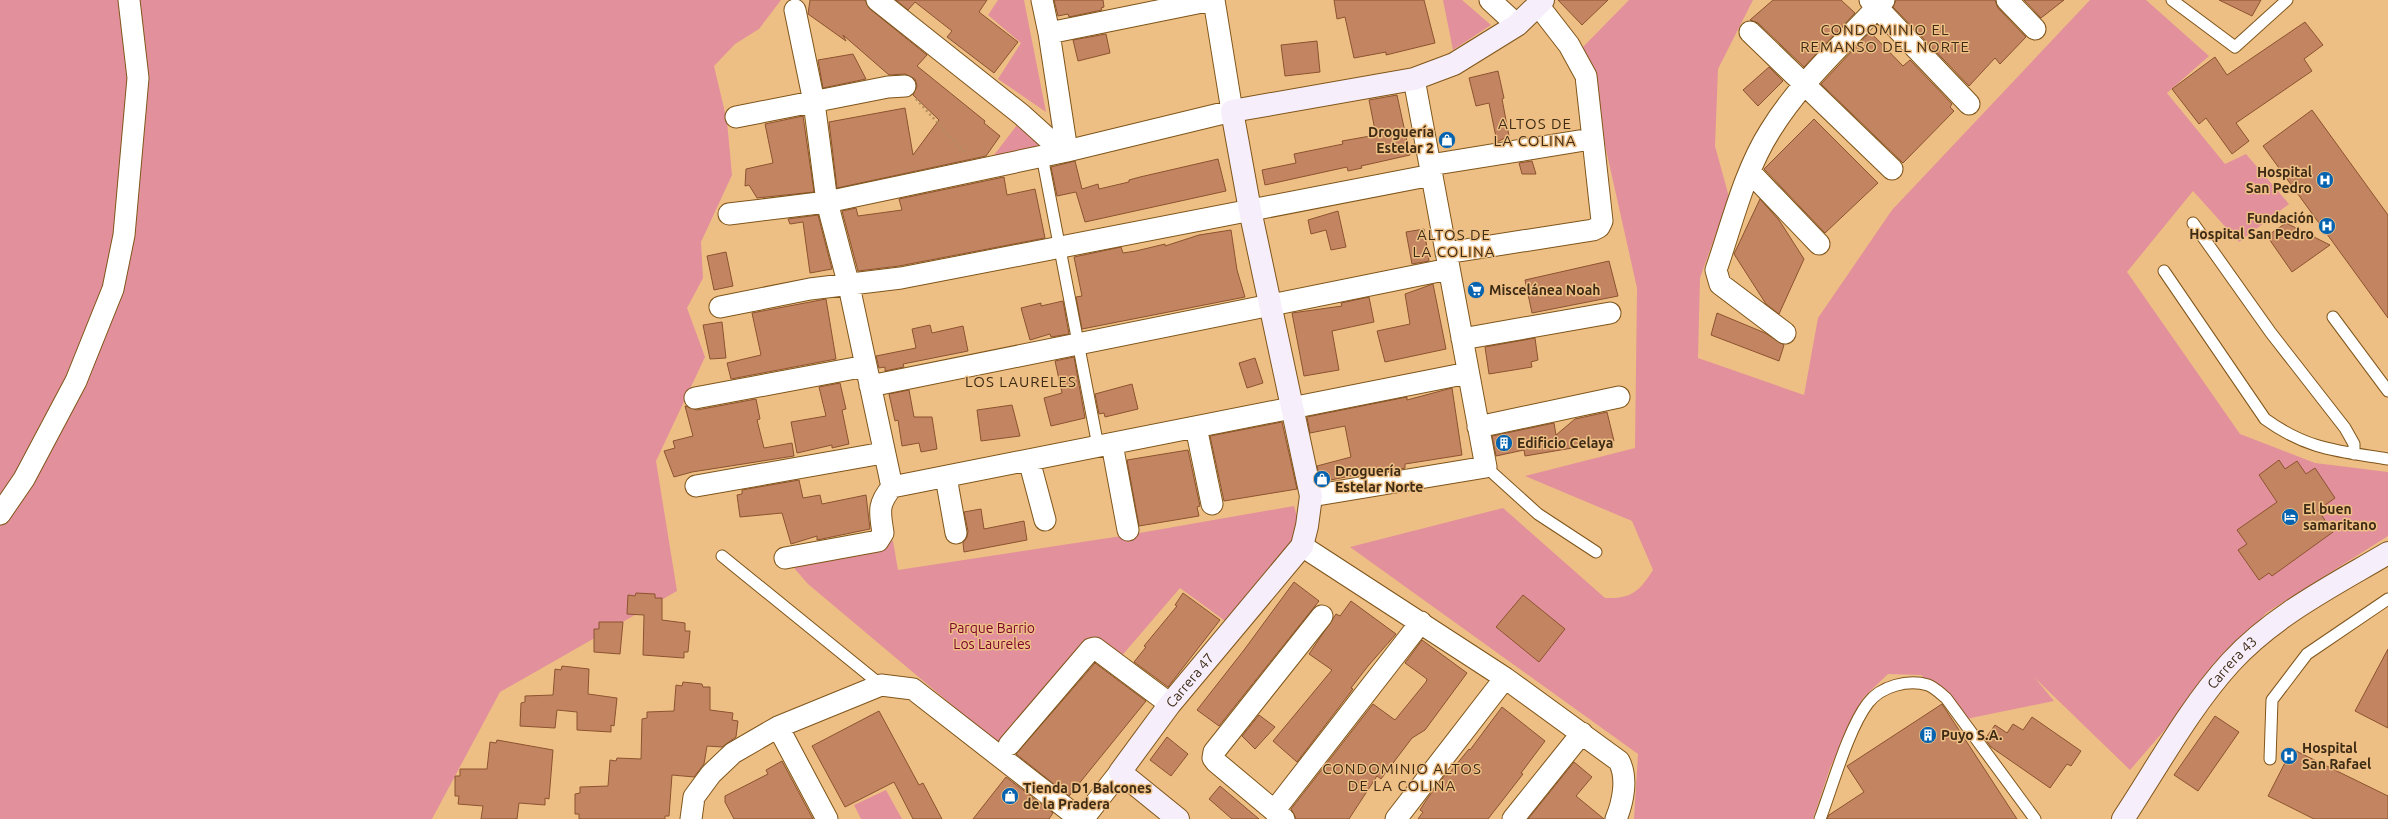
<svg xmlns="http://www.w3.org/2000/svg" width="2388" height="819" font-family="Ubuntu,sans-serif">
<rect width="100%" height="100%" fill="#eebf85"/>
<path fill="#e2909b" d="M0,0H781L759,29L735,44L714,66L727,121L732,175L701,242L703,278L687,308L705,357L656,461L677,591L500,692L432,819H0Z
M998,0H1024L1046,112L998,79L1021,43L988,15Z
M1443,0H1462L1491,25L1453,50Z
M1629,0H1753L1718,69L1715,146L1729,197L1700,278L1698,358L1804,395L1818,318L1892,210L2090,0H2146L2209,56L2167,93L2225,164L2246,154L2289,204L2239,242L2193,191L2127,272L2240,434L2315,463L2388,472V536L2266,613L2130,770L2035,678L2054,701L1966,719L1921,675L1888,674L1863,698L1830,768L1813,819H1634L1638,754L1350,547L1503,508L1605,598C1631,599 1639,592 1653,570L1632,521L1525,476L1635,448L1637,288L1583,47Z
M1017,125L1051,147L991,159Z
M1294,506L1300,526L1292,542L1228,623L1180,588L1119,659L1093,642L1003,748L808,584L788,561L893,541L898,570L1128,535Z
M886,790L902,819H861L854,805Z"/>
<path fill="#c38561" stroke="#8c532f" d="M810,0H865L870,9L927,55L917,66L985,121L984,123L1000,136L986,156L837,188L829,122L905,108L913,155L939,120L913,95L917,86L915,79L905,74L889,75L843,35L846,41L808,14Z
M896,0H987L979,12L1018,42L994,73L947,37L952,31L915,2L908,10Z
M1054,0H1103L1104,7L1101,8L1102,10L1069,17L1068,14L1058,16Z
M1334,0H1424L1435,43L1386,55V52L1354,58L1345,17L1337,19Z
M1558,0H1608L1582,25Z
M1773,0H1841L1855,13L1804,67L1758,23L1750,20Z
M1995,0L1998,8L2026,37L2000,64L1995,58L1969,86L1893,7L1896,0Z
M2024,0H2064L2041,18Z
M2219,0H2261L2252,16Z
M2305,22L2323,45L2304,59L2312,71L2236,123L2249,141L2232,154L2206,118L2199,124L2172,89L2215,57L2227,75Z
M1870,32L1903,66L1910,60L1952,104L1950,107L1954,111L1903,163L1821,84Z
M1106,34L1110,53L1078,61L1073,40Z
M1317,41L1320,72L1285,76L1281,45Z
M853,54L866,79L823,88L818,60Z
M1769,67L1783,81L1758,106L1743,90Z
M1498,71L1504,98L1502,99L1509,136L1497,142L1489,103L1476,106L1469,78Z
M1397,95L1410,155L1361,166L1362,168L1348,171L1347,167L1265,185L1262,170L1296,163L1294,154L1343,144L1342,141L1376,135L1369,100Z
M2312,110L2388,215V318L2263,146Z
M803,116L814,192L757,198L749,185L745,186L746,169L773,163L765,124Z
M1814,119L1878,183L1825,233L1764,169Z
M1218,159L1226,191L1085,222L1076,192L1057,196L1051,167L1075,161L1082,189L1098,184L1099,189L1129,182V180L1140,177Z
M1532,161L1536,174H1522L1519,163Z
M1004,177L1007,195L1035,189L1045,238L899,266L858,271L842,211L856,208L858,216L902,210L899,199Z
M1760,199L1779,220L1804,259L1779,314L1766,304L1734,254Z
M1338,211L1346,247L1331,250L1326,230L1311,234L1308,220Z
M818,215L832,269L810,273L803,222L790,224L788,219Z
M2286,223L2330,245L2292,272L2267,236Z
M1424,229L1429,261L1412,264L1406,232Z
M1231,230L1237,270L1245,297L1082,329L1076,297L1082,296L1074,257L1121,247L1123,253L1136,251L1165,244V246L1199,235Z
M726,252L733,286L714,290L707,256Z
M1609,261L1618,296L1532,313L1525,280Z
M1433,284L1446,349L1385,362L1377,331L1410,324L1405,294Z
M1369,297L1374,322L1332,331L1339,370L1304,376L1292,313L1342,306L1341,303Z
M826,299L836,359L731,379L727,363L761,355L752,313Z
M1063,301L1069,334L1051,337L1050,334L1030,340L1021,308L1041,303V306Z
M1717,313L1765,333L1784,345L1779,361L1711,335Z
M722,322L726,358L710,359L703,325Z
M930,325L932,333L963,326L968,351L903,364L904,367L885,371V367L879,368L876,356L916,348L912,329Z
M1535,338L1538,360L1531,362L1532,367L1489,374L1485,347Z
M1074,357L1085,418L1051,426L1044,398L1062,393L1055,361Z
M1255,358L1263,383L1247,388L1239,363Z
M840,383L846,409L842,410L849,444L832,448V445L797,453L791,422L826,416L819,387Z
M1132,384L1138,409L1105,417L1104,413L1099,414L1095,394Z
M1452,388L1462,455L1405,464V468L1397,470L1355,477V475L1321,482L1317,466L1351,457L1345,426L1310,433L1307,417L1407,397V400Z
M909,390L914,417H932L937,449L921,452L919,443L902,446L898,420L895,421L889,394Z
M756,399L760,419L757,420L764,448L792,443L794,456L692,472L674,477L664,451L675,448L673,441L693,436L685,406L697,410Z
M1012,405L1020,436L981,441L977,410Z
M1607,412L1614,441L1525,456L1524,450L1496,456L1492,436L1554,423L1556,435L1575,419Z
M1282,422L1297,489L1224,501L1210,436Z
M1188,450L1200,506L1197,507L1199,516L1139,526L1127,460Z
M2279,460L2285,469L2297,461L2306,474L2315,468L2335,498L2318,510L2333,532L2272,576L2269,573L2259,580L2238,550L2247,544L2237,530L2277,502L2259,475Z
M799,480L803,498L820,495L822,504L866,495L870,529L817,540V536L791,544L782,513L740,517L737,495L742,494V490Z
M981,509L984,529L1024,521L1027,540L964,552L963,543L967,537L968,531L964,512Z
M1294,582L1319,601L1219,726L1197,710L1244,650Z
M636,593L655,594V598H662V620L685,623V631H690L688,652H684V658L643,655L644,615L627,614L628,595L635,596Z
M1183,593L1220,620L1168,687L1134,662L1146,647L1144,646L1177,606L1175,605Z
M1523,595L1565,629L1539,662L1496,627Z
M1351,601L1396,634L1368,666L1351,688L1353,689L1297,762L1273,741L1332,670L1309,654L1336,614L1340,616Z
M599,622H623L620,654L594,652V629H599Z
M1422,640L1467,673L1425,730L1412,738L1381,779L1377,776L1349,819H1296L1291,809L1373,704L1395,720L1426,682L1427,679L1405,663Z
M2388,649V728L2355,711Z
M1095,663L1146,701L1069,796L1016,754Z
M562,666L589,669L588,694L617,698L614,726L611,725V732L577,730V712L557,710L555,728L520,726L521,703L525,702V696L553,695L555,669L561,670Z
M683,682L702,684L703,687H710V710L733,713L732,720L738,721L736,737L722,747L707,746L704,764L694,777L672,775L669,816H665V819H579V814H575V794L580,793V787L608,786L610,760L616,761L617,758L641,759L642,719L647,718V712L674,711L676,685L682,686Z
M1942,704L2017,819H1827L1829,815L1864,792L1847,766Z
M1502,707L1545,741L1521,773L1523,774L1488,819H1418L1423,812L1420,810L1427,799L1445,775L1447,776L1469,749L1470,750Z
M879,711L919,785L923,783L942,819H913L894,782L845,807L812,746Z
M1259,715L1275,727L1255,749L1242,736Z
M2215,716L2239,732L2198,791L2174,775Z
M2032,717L2081,751L2071,766L2067,764L2050,788L1991,747L1985,739L1995,725L2007,733L2013,724L2023,730Z
M1167,737L1188,754L1171,776L1150,760Z
M497,740L553,750L549,799L545,798V805L519,803L517,819H481L483,806L458,804L459,796H455V776H460V769H487L490,742L496,743Z
M2292,749L2388,796V819H2314L2268,796Z
M782,761L813,819H734L725,802V796L768,774L766,770Z
M1574,762L1592,777L1576,796L1604,819H1528Z
M1006,777L1053,813L1049,819H973Z
M1220,786L1259,819H1232L1209,799Z"/>
<g fill="none" stroke-linecap="round" stroke-linejoin="round">
<defs>
<path id="lane" d="M2172,0L2235,47L2287,0
M1042,156L1098,446
M2193,223L2271,333L2345,428L2354,444V454
M2164,271L2265,419C2308,450 2338,451 2388,459
M2333,317L2388,391
M1486,467L1538,514L1596,552
M722,556L881,685
M2270,759L2272,700L2307,654L2388,599
M1820,819C1832,788 1848,729 1868,703C1881,686 1908,679 1928,685C1934,687 1941,694 1946,698L2035,819"/>
<path id="street" d="M877,0L1022,115L1063,152
M1042,0L1049,33L1067,151
M1490,0L1517,25
M1870,0L1969,104
M2007,0L2035,29
M795,10L814,102L827,202L849,286L892,487
M1750,32L1892,169
M1049,33L1212,0
M736,117L888,87L905,86
M1430,165L1591,139
M1750,172L1819,244
M729,214L827,202L1067,151L1232,111L1214,0
M1446,253L1593,230L1599,227L1602,221L1586,76L1569,45L1538,5
M720,307L810,289L901,278L1432,175
M1785,333L1720,284L1716,270C1732,224 1744,172 1770,131C1800,82 1845,42 1884,0
M1462,339L1610,313
M870,386L1449,269
M695,398L866,366
M1196,427L1212,504
M1478,427L1619,397
M1112,444L1128,530
M1029,460L1045,520
M946,477L956,533
M696,486L883,453
M1311,496L1486,467L1414,79
M0,514L24,479L76,381L113,289L124,235L138,78L129,0
M1302,546L1505,678L1619,761C1628,778 1623,802 1616,819
M785,558L878,541L883,533C880,512 877,505 892,487L1468,373
M778,727L827,819
M1009,745L1091,649L1095,648L1170,704
M1274,811L1421,622
M691,819L694,797L711,774L733,753L778,727L881,685L913,689L1080,819
M1083,819L1120,772
M1284,819L1216,762L1213,758L1214,752L1322,616
M1396,819L1505,678
M1513,819L1582,733"/>
<g id="secondary">
<path id="s1" d="M1178,819L1120,772L1170,704L1302,546L1307,526L1311,496L1250,210L1232,111L1414,79L1454,64L1517,25L1543,0"/>
<path id="s2" d="M2123,819C2158,766 2189,708 2231,662C2274,615 2334,585 2388,553"/>
</g>
</defs>
<use href="#lane" stroke="#7f551a" stroke-width="13"/>
<use href="#street" stroke="#7f551a" stroke-width="23"/>
<use href="#secondary" stroke="#7f551a" stroke-width="24"/>
<path stroke="#b58f60" stroke-width="2.5" stroke-dasharray="2 3" stroke-linecap="butt" d="M916,99L965,153"/>
<use href="#lane" stroke="#fff" stroke-width="11"/>
<use href="#street" stroke="#fff" stroke-width="21"/>
<use href="#secondary" stroke="#f6eefb" stroke-width="22"/>
</g>
<defs>
<symbol id="shop-disc" viewBox="-11 -11 22 22"><circle r="9.5" fill="#0563b0" stroke="#eebf85"/><path d="M-5-2.5h2.3a2.7 3.5 0 0 1 5.4 0H5L5.5 6h-11ZM-1.5-2.5h3a1.5 2.3 0 0 0-3 0Z" fill="#fff"/></symbol>
<symbol id="hospital-disc" viewBox="-11 -11 22 22"><circle r="9.5" fill="#0563b0" stroke="#eebf85"/><path d="M-5-5h3v3.5h4V-5h3V5h-3V1.5h-4V5h-3Z" fill="#fff"/></symbol>
<symbol id="supermarket-disc" viewBox="-11 -11 22 22"><circle r="9.5" fill="#0563b0" stroke="#eebf85"/><path d="M-6-5.5h2.5l.6 2H6L4.5 2H-2.5L-4.4-4H-6ZM-1.5 3.2a1.3 1.3 0 1 0 .1 0ZM3 3.2a1.3 1.3 0 1 0 .1 0Z" fill="#fff"/></symbol>
<symbol id="building-disc" viewBox="-11 -11 22 22"><circle r="9.5" fill="#0563b0" stroke="#eebf85"/><path d="M-4-6H4V6H1V3H-1V6H-4ZM-2.5-4.3h1.7v1.8h-1.7ZM.8-4.3h1.7v1.8H.8ZM-2.5-1h1.7V.8h-1.7ZM.8-1h1.7V.8H.8Z" fill="#fff"/></symbol>
<symbol id="hotel-disc" viewBox="-11 -11 22 22"><circle r="9.5" fill="#0563b0" stroke="#eebf85"/><path d="M-6-4.5h1.5V1H6V5H4.5V3h-9V5H-6ZM-4 0a1.8 1.8 0 1 1 3.6 0ZM.5 0V-2.5h3Q6-2.5 6 0Z" fill="#fff"/></symbol>
</defs>
<g fill-rule="evenodd">
<use href="#shop-disc" x="1437" y="130" width="20" height="20"/>
<use href="#hospital-disc" x="2315" y="170" width="20" height="20"/>
<use href="#hospital-disc" x="2317" y="216" width="20" height="20"/>
<use href="#supermarket-disc" x="1466" y="280" width="20" height="20"/>
<use href="#building-disc" x="1494" y="433" width="20" height="20"/>
<use href="#shop-disc" x="1312" y="469" width="20" height="20"/>
<use href="#hotel-disc" x="2280" y="507" width="20" height="20"/>
<use href="#building-disc" x="1918" y="725" width="20" height="20"/>
<use href="#hospital-disc" x="2279" y="746" width="20" height="20"/>
<use href="#shop-disc" x="1000" y="786" width="20" height="20"/>
</g>
<g text-anchor="middle" dominant-baseline="central" stroke-width="3" stroke-linejoin="round" paint-order="stroke">
<g font-size="14" font-weight="bold" fill="#3e2b14" stroke="#eebf85" text-anchor="start">
<text x="1434" y="132" text-anchor="end">Droguería<tspan x="1434" dy="16">Estelar 2</tspan></text>
<text x="2312" y="172" text-anchor="end">Hospital<tspan x="2312" dy="16">San Pedro</tspan></text>
<text x="2314" y="218" text-anchor="end">Fundación<tspan x="2314" dy="16">Hospital San Pedro</tspan></text>
<text x="1489" y="290">Miscelánea Noah</text>
<text x="1517" y="443">Edificio Celaya</text>
<text x="1335" y="471">Droguería<tspan x="1335" dy="16">Estelar Norte</tspan></text>
<text x="2303" y="509">El buen<tspan x="2303" dy="16">samaritano</tspan></text>
<text x="1941" y="735">Puyo S.A.</text>
<text x="2302" y="748">Hospital<tspan x="2302" dy="16">San Rafael</tspan></text>
<text x="1023" y="788">Tienda D1 Balcones<tspan x="1023" dy="16">de la Pradera</tspan></text>
</g>
<g font-size="14" fill="#79012b" stroke="#eebf85">
<text x="992" y="628">Parque Barrio<tspan x="992" dy="16">Los Laureles</tspan></text>
</g>
<g font-size="14" fill="#3e2b14" stroke="#eebf85">
<text stroke="none"><textPath href="#s2" startOffset="191">Carrera 43</textPath></text>
<text stroke="none"><textPath href="#s1" startOffset="190">Carrera 47</textPath></text>
</g>
<g font-size="15" letter-spacing="1" fill="#3e2b14" stroke="#eebf85">
<text x="1885" y="29">CONDOMINIO EL<tspan x="1885" dy="17">REMANSO DEL NORTE</tspan></text>
<text x="1535" y="123">ALTOS DE<tspan x="1535" dy="17">LA COLINA</tspan></text>
<text x="1454" y="234">ALTOS DE<tspan x="1454" dy="17">LA COLINA</tspan></text>
<text x="1021" y="381">LOS LAURELES</text>
<text x="1402" y="768">CONDOMINIO ALTOS<tspan x="1402" dy="17">DE LA COLINA</tspan></text>
</g>
</g>
</svg>
